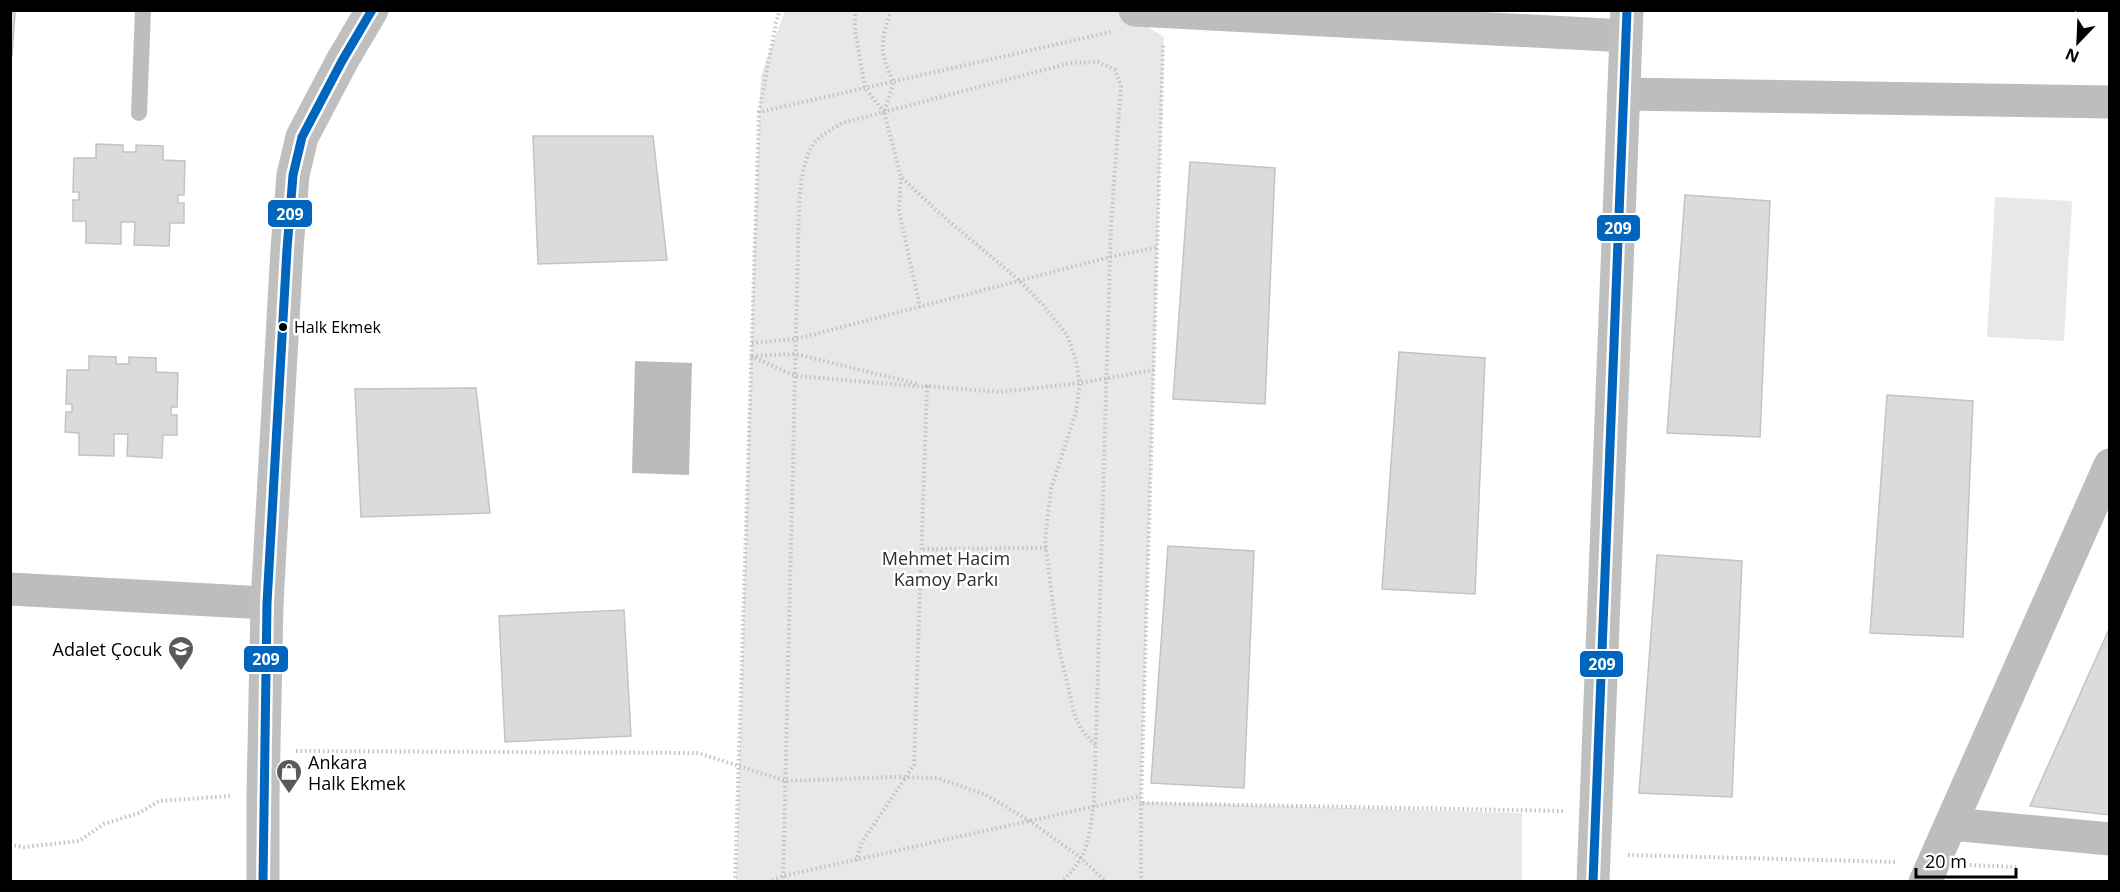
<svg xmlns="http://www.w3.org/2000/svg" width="2120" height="892" font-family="'Open Sans',sans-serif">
<rect width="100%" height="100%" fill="#fff"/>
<path fill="#e8e8e8" d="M785,11H1121L1164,37L1141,802L1522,813V881L736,882L753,277L761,75Z
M1995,197L2072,201L2064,341L1987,337Z"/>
<path fill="#bababa" d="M635,361L692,363L689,475L632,473Z"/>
<path fill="#dbdbdb" stroke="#c3c3c3" stroke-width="1.5" d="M10,10L15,13L12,56H10Z
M533,136H653L667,260L538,264Z
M96,144L123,145V152H136V145L163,146V160L185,161L184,195H178V203H184V223H170L169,246L134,245L135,222H121V244L86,243V221H73V200H79V192H73L74,158H96Z
M1190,162L1275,168L1265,404L1173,399Z
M1685,195L1770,201L1760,437L1667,433Z
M1399,352L1485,358L1475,594L1382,589Z
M89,356L116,357V364H129V357L156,358V372L178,373L177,407H171V415H177V435H163L162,458L127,456L128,434H114V456L79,455V433L65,432L66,412H72V404H66L67,370H89Z
M476,388L490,513L361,517L355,389Z
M1887,395L1973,401L1963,637L1870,633Z
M1168,546L1254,551L1244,788L1151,783Z
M1657,555L1742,561L1732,797L1639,793Z
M624,610L631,736L505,742L499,616Z
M2110,627V815L2030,806Z"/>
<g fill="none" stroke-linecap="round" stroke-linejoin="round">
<path stroke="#c2c2c2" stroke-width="4" stroke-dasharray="1.5 3" stroke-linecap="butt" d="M855,10V30L865,88L884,112
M891,10C881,42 878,52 894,82L884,112L901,177L937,211L1020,281L1043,305L1067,335L1076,361L1080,383L1076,412L1051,489L1045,540L1058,644L1075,717L1083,732L1096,745
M759,112L776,23L780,10
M901,178L899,211L920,307
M752,343L796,339L1110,257L1158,247
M751,356L795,376L927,387L914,765L862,842L856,861
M752,356L795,354L918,384
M925,386L1000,392L1080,383L1154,370
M923,549L1046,548
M296,751L698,753L786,781L896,777L938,778L986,795L1030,821L1081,858L1106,882
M1141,803L1163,45
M10,845L24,847L79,841L104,824L139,813L159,801L230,796
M1628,855L1896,862
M1970,865L2016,867
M735,882L759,112L1111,32
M768,882L783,876L1141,796
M783,882L799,207C800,188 803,152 818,139C825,133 834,128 842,123L1070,63L1098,62L1115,70L1121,86L1111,224L1094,802C1089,837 1089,857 1061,882
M1141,882V803L1563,811"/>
<path stroke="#bdbdbd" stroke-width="16" d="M139,113L143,10"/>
<path stroke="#bdbdbd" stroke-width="33" d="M1135,10L1626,36
M1624,94L2110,102
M10,589L267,603
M1951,824L2110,839
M1925,882L2110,465"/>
<path stroke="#bfbfbf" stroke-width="33" d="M263,882V794L267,603L287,249L293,175L302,137L342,61L372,10
M1593,882L1627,10"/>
<defs>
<path id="bus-1" d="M263,882L267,603L287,249L293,175L302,137L342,61L372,10
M1593,882L1627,10"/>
</defs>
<use href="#bus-1" stroke="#fff" stroke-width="14"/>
<use href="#bus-1" stroke="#0065bd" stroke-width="9"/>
</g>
<defs>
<symbol id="school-pin" viewBox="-11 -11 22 30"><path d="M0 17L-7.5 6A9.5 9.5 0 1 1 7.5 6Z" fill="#595959" stroke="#fff"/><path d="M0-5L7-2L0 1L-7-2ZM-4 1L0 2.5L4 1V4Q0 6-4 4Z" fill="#fff"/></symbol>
<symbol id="shop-pin" viewBox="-11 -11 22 30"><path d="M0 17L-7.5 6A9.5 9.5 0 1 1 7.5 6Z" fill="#595959" stroke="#fff"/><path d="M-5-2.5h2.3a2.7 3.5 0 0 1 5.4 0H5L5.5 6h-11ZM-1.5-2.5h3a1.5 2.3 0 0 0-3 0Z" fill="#fff"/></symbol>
</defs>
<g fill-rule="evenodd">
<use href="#school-pin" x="166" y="634" width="30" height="40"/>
<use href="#shop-pin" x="274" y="757" width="30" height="40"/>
</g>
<circle fill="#000" stroke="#fff" stroke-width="2" cx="283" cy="327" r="5"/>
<g text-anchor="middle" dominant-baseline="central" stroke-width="5" stroke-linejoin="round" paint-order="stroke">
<g font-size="16" fill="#000" stroke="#fff" text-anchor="start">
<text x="294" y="327">Halk Ekmek</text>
</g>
<g font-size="18" fill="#2c2c2c" stroke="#fff">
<text x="946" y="558">Mehmet Hacim<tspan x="946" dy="21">Kamoy Parkı</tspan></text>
</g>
<g font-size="18" fill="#000" stroke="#fff" text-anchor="end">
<text x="162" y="649">Adalet Çocuk</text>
<text x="308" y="762" text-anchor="start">Ankara<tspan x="308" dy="21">Halk Ekmek</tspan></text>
</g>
</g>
<g stroke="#fff" stroke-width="2">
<rect x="267" y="199" width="46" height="29" rx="6" fill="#0065bd"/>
<rect x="1596" y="214" width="45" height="28" rx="6" fill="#0065bd"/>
<rect x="243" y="645" width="46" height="28" rx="6" fill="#0065bd"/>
<rect x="1579" y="650" width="45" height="28" rx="6" fill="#0065bd"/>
</g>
<g font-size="16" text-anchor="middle" font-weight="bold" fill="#fff">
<text x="290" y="220">209</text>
<text x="1618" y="234">209</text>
<text x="266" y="665">209</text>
<text x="1602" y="670">209</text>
</g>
<rect width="2120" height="892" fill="none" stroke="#000000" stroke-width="24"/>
<g transform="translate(2078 42) rotate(203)" stroke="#ffffff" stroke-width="4.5" paint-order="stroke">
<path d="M0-4.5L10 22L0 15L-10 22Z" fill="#000000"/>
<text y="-9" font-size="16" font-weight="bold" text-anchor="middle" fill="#000000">N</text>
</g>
<path d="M1916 868v9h100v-9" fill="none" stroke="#000000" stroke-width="3"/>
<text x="1925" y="868" font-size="18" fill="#000000" stroke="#ffffff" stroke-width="4.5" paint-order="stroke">20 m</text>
</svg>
